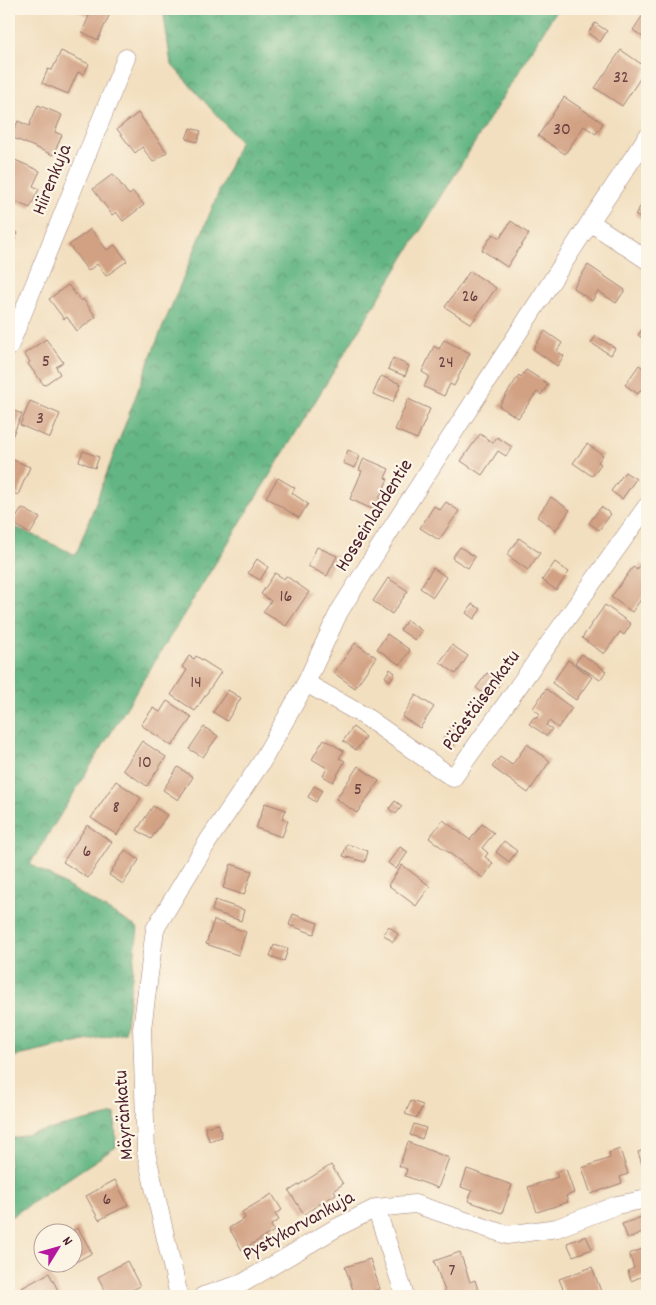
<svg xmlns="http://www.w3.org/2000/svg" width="656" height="1305" font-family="Dekko,sans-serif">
<defs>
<pattern id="forest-crowns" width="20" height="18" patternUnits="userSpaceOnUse" patternTransform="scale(1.25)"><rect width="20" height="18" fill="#63b683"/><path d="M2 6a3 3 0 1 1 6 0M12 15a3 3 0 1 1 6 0" fill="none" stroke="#54936b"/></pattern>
</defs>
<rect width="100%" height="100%" fill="#fcf5e5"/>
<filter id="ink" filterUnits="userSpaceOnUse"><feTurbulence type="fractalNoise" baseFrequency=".02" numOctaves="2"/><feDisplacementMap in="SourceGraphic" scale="10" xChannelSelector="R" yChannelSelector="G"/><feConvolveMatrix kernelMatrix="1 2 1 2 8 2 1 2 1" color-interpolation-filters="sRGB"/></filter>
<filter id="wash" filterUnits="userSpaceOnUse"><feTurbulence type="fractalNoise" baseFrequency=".0096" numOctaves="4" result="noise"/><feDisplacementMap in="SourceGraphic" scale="20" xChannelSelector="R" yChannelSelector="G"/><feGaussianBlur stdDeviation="1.12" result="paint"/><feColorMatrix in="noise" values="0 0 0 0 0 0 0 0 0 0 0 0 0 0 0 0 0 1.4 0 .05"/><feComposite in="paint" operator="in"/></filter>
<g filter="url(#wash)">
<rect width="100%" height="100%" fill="#f2dfbf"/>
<path fill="url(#forest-crowns)" stroke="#566a57" d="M163,9H557L30,864L138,928L125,1032L9,1058V524L76,555L152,353L240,141L171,64Z
M115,1114L116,1147L9,1218V1139Z"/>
<g id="blocks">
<path fill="#d2a183" d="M78,9H112L98,40L82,32L89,16L77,11Z
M647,9V40L633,30Z
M595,23L607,31L600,42L588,33Z
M621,50L647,68L622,106L595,88Z
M61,51L89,64L84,74L78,72L68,94L42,83L48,69L52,70Z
M564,97L603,123L596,134L584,126L565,154L538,136Z
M38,105L62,115L55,132L62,135L53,155L11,137L18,121L29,126Z
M138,113L167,152L153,162L142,147L135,153L117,129Z
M190,128L201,131L197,142L186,139Z
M15,160L40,171L33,186L39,189L30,208L9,199V173Z
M113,174L129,195L133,192L144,205L123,221L116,212L112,215L93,189Z
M647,196V223L635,215Z
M511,221L529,234L507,267L482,250L493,234L500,238Z
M9,229L18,233L9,254L14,256L9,268Z
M91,229L107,250L115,245L127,261L106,276L97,264L88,271L69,245Z
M588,265L625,290L616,303L598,291L592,301L573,288Z
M470,271L496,288L471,324L445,307Z
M68,285L81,301L83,299L96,317L77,331L67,317L64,319L49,299Z
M646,324L647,325V342L638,335Z
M545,331L562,343L557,351L564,356L557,366L533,349Z
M596,336L615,348L611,355L591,343Z
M46,339L63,362L56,367L60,374L44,385L28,364L30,362L24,354Z
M444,340L470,353L454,386L450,384L444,396L424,387L429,376L422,372L434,346L439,349Z
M393,358L409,366L405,376L388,369Z
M639,365L647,371V381L638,394L625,385Z
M526,370L548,384L541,395L537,392L518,418L499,406L519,375L521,377Z
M381,376L401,384L393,402L373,394Z
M408,399L430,409L417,439L395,430Z
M30,401L60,414L50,438L20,425Z
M12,410L22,414L11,439L9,438V417Z
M480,434L493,443L497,437L512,447L506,456L498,451L482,475L461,461Z
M587,444L603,455L598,462L601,464L592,476L573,463Z
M348,450L360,456L355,468L343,463Z
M83,451L99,457L95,468L79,461Z
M9,458L30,467L18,495L9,491Z
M364,458L389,469L385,478L388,479L374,510L350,499L362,471L359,470Z
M625,472L636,479L622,499L611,491Z
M278,478L295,488L292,493L308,504L299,518L266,497Z
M551,497L570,510L556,530L537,517Z
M446,502L459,511L439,540L420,528L434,506L440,510Z
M601,507L611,514L599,530L589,523Z
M22,508L40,518L30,534L13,523Z
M519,538L540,553L528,570L507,555Z
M317,547L337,556L327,576L308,566Z
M460,547L475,557L468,568L452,558Z
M257,559L268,567L260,580L248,573Z
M555,562L569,572L556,590L542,580Z
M641,563L647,568V591L632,612L611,597L633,567L637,570Z
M433,568L446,577L433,597L420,588Z
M275,573L284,579L286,576L309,592L286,626L263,612L271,601L261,594Z
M388,578L408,591L392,614L373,601Z
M472,604L481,609L474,619L466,613Z
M605,605L631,624L624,635L620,632L604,654L582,638Z
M407,620L422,631L415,640L400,630Z
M387,634L410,650L400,665L377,649Z
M355,643L376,657L355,688L334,673Z
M452,645L468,656L456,674L440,662Z
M582,654L606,671L600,680L575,663Z
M189,656L194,659L196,656L221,672L195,711L171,695L187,670L182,667Z
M568,660L592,677L576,700L552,683Z
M390,669L395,673L390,681L385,677Z
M487,673L501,682L490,698L476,688Z
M546,689L572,708L558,728L549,721L546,725L552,729L547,736L529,724L534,717L537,718L540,714L533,708Z
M228,690L241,698L227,721L213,712Z
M416,695L434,707L420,728L402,717Z
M167,701L192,717L172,746L141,725L153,708L160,712Z
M452,724L462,730L452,748L442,742Z
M204,727L218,736L203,757L189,749Z
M353,727L366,737L356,750L343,741Z
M324,739L344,751L339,758L345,761L333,782L323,776L327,768L312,759Z
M142,741L166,757L147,786L123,770Z
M527,744L550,761L528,793L492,767L500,757L512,765Z
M358,766L379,781L357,813L336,799Z
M178,767L193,777L178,800L163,790Z
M116,781L141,798L117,835L91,818Z
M314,786L322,790L316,802L308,797Z
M395,801L402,806L396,814L389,809Z
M265,803L286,810L282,819L288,821L282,837L256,828Z
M153,806L167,815L151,839L137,830Z
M443,820L470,840L482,824L494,833L482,848L488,853L485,857L493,863L483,878L429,838Z
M87,825L112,842L88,878L63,862Z
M504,841L517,851L509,862L496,852Z
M347,844L368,851L365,862L343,856Z
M400,847L408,852L396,869L388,863Z
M125,850L139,860L123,884L109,875Z
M231,864L252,871L244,895L223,888Z
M402,865L430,886L416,906L388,885Z
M215,900L244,910L241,921L212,911Z
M293,914L318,923L314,934L289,925Z
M214,920L246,932L238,955L206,944Z
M389,926L398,934L393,942L383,934Z
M274,945L288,949L284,961L270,956Z
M411,1101L423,1105L417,1118L405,1114Z
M219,1124L222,1137L209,1141L205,1127Z
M414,1124L426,1128L422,1139L410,1135Z
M408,1142L449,1158L438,1188L405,1176L407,1169L399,1166Z
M620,1149L628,1174L620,1177L622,1183L591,1194L582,1168L610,1158L609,1153Z
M647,1149V1174H645L638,1152Z
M331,1165L343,1184L334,1190L336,1194L304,1214L289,1191Z
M467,1169L512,1185L502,1213L468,1201L472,1191L461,1187Z
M566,1169L574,1193L566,1196L568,1202L537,1212L528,1187L558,1177L556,1172Z
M115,1180L128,1205L99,1220L86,1196Z
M272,1194L282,1210L275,1214L279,1220L271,1225L274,1231L242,1250L229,1228L245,1218L242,1212Z
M644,1216L647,1223V1231L628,1239L622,1224Z
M78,1228L92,1253L63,1269L59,1262H72V1231Z
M586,1236L592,1249L573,1256L567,1243Z
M647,1247V1274L631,1281L628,1271L634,1268L629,1254Z
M460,1252L470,1282L475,1280L480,1296H455L453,1292L446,1294L434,1261Z
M370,1259L380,1289L371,1292L372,1296H350V1295L354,1293L345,1267Z
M127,1261L140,1286L121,1296H108L98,1277Z
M592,1267L602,1294L595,1296H566L559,1279Z
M49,1273L61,1296H24L20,1289Z"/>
</g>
</g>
<g filter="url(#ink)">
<use href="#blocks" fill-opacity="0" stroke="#9e7f75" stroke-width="1"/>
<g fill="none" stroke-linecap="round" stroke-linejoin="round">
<defs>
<path id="minor" d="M590,222L647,260
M9,347L126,58
M306,683L366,717L453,778L647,506
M376,1208L405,1296
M179,1296L146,1152L142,1029L155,929L210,838L261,763L306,683L339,612L393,526L590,222L647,137
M203,1296L243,1283L336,1228L376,1208L415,1204L507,1235L557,1228L617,1205L647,1199"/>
</defs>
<use href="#minor" stroke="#9e7f75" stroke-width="19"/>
<use href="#minor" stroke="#fff" stroke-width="18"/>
</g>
</g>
<g text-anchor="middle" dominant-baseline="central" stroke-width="4.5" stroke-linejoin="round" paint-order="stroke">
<g font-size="18" fill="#6c4041">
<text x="621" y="78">32</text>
<text x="562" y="130">30</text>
<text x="470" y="297">26</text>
<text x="46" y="362">5</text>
<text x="446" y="363">24</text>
<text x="40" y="419">3</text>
<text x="286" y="597">16</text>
<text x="196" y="683">14</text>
<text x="145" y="763">10</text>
<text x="358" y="790">5</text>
<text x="116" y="808">8</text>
<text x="87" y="852">6</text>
<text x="107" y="1200">6</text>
<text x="452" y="1271">7</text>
</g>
<g font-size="20" fill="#4a1f2b" stroke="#fcf5e5">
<text transform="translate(53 180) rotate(-68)">Hiirenkuja</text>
<text transform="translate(375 516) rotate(-58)">Hosseinlahdentie</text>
<text transform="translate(482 701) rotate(-54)">Päästäisenkatu</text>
<text transform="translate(125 1115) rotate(-94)">Mäyränkatu</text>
<text transform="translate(299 1227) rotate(-29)">Pystykorvankuja</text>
</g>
</g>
<rect width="656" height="1305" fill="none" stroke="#fcf5e5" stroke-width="30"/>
<g transform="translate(58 1248) rotate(53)"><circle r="24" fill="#fcf5e5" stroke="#b59f9b"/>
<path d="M0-4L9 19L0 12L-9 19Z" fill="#b5179e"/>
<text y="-8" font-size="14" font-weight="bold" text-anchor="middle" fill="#4a1f2b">N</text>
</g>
</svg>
